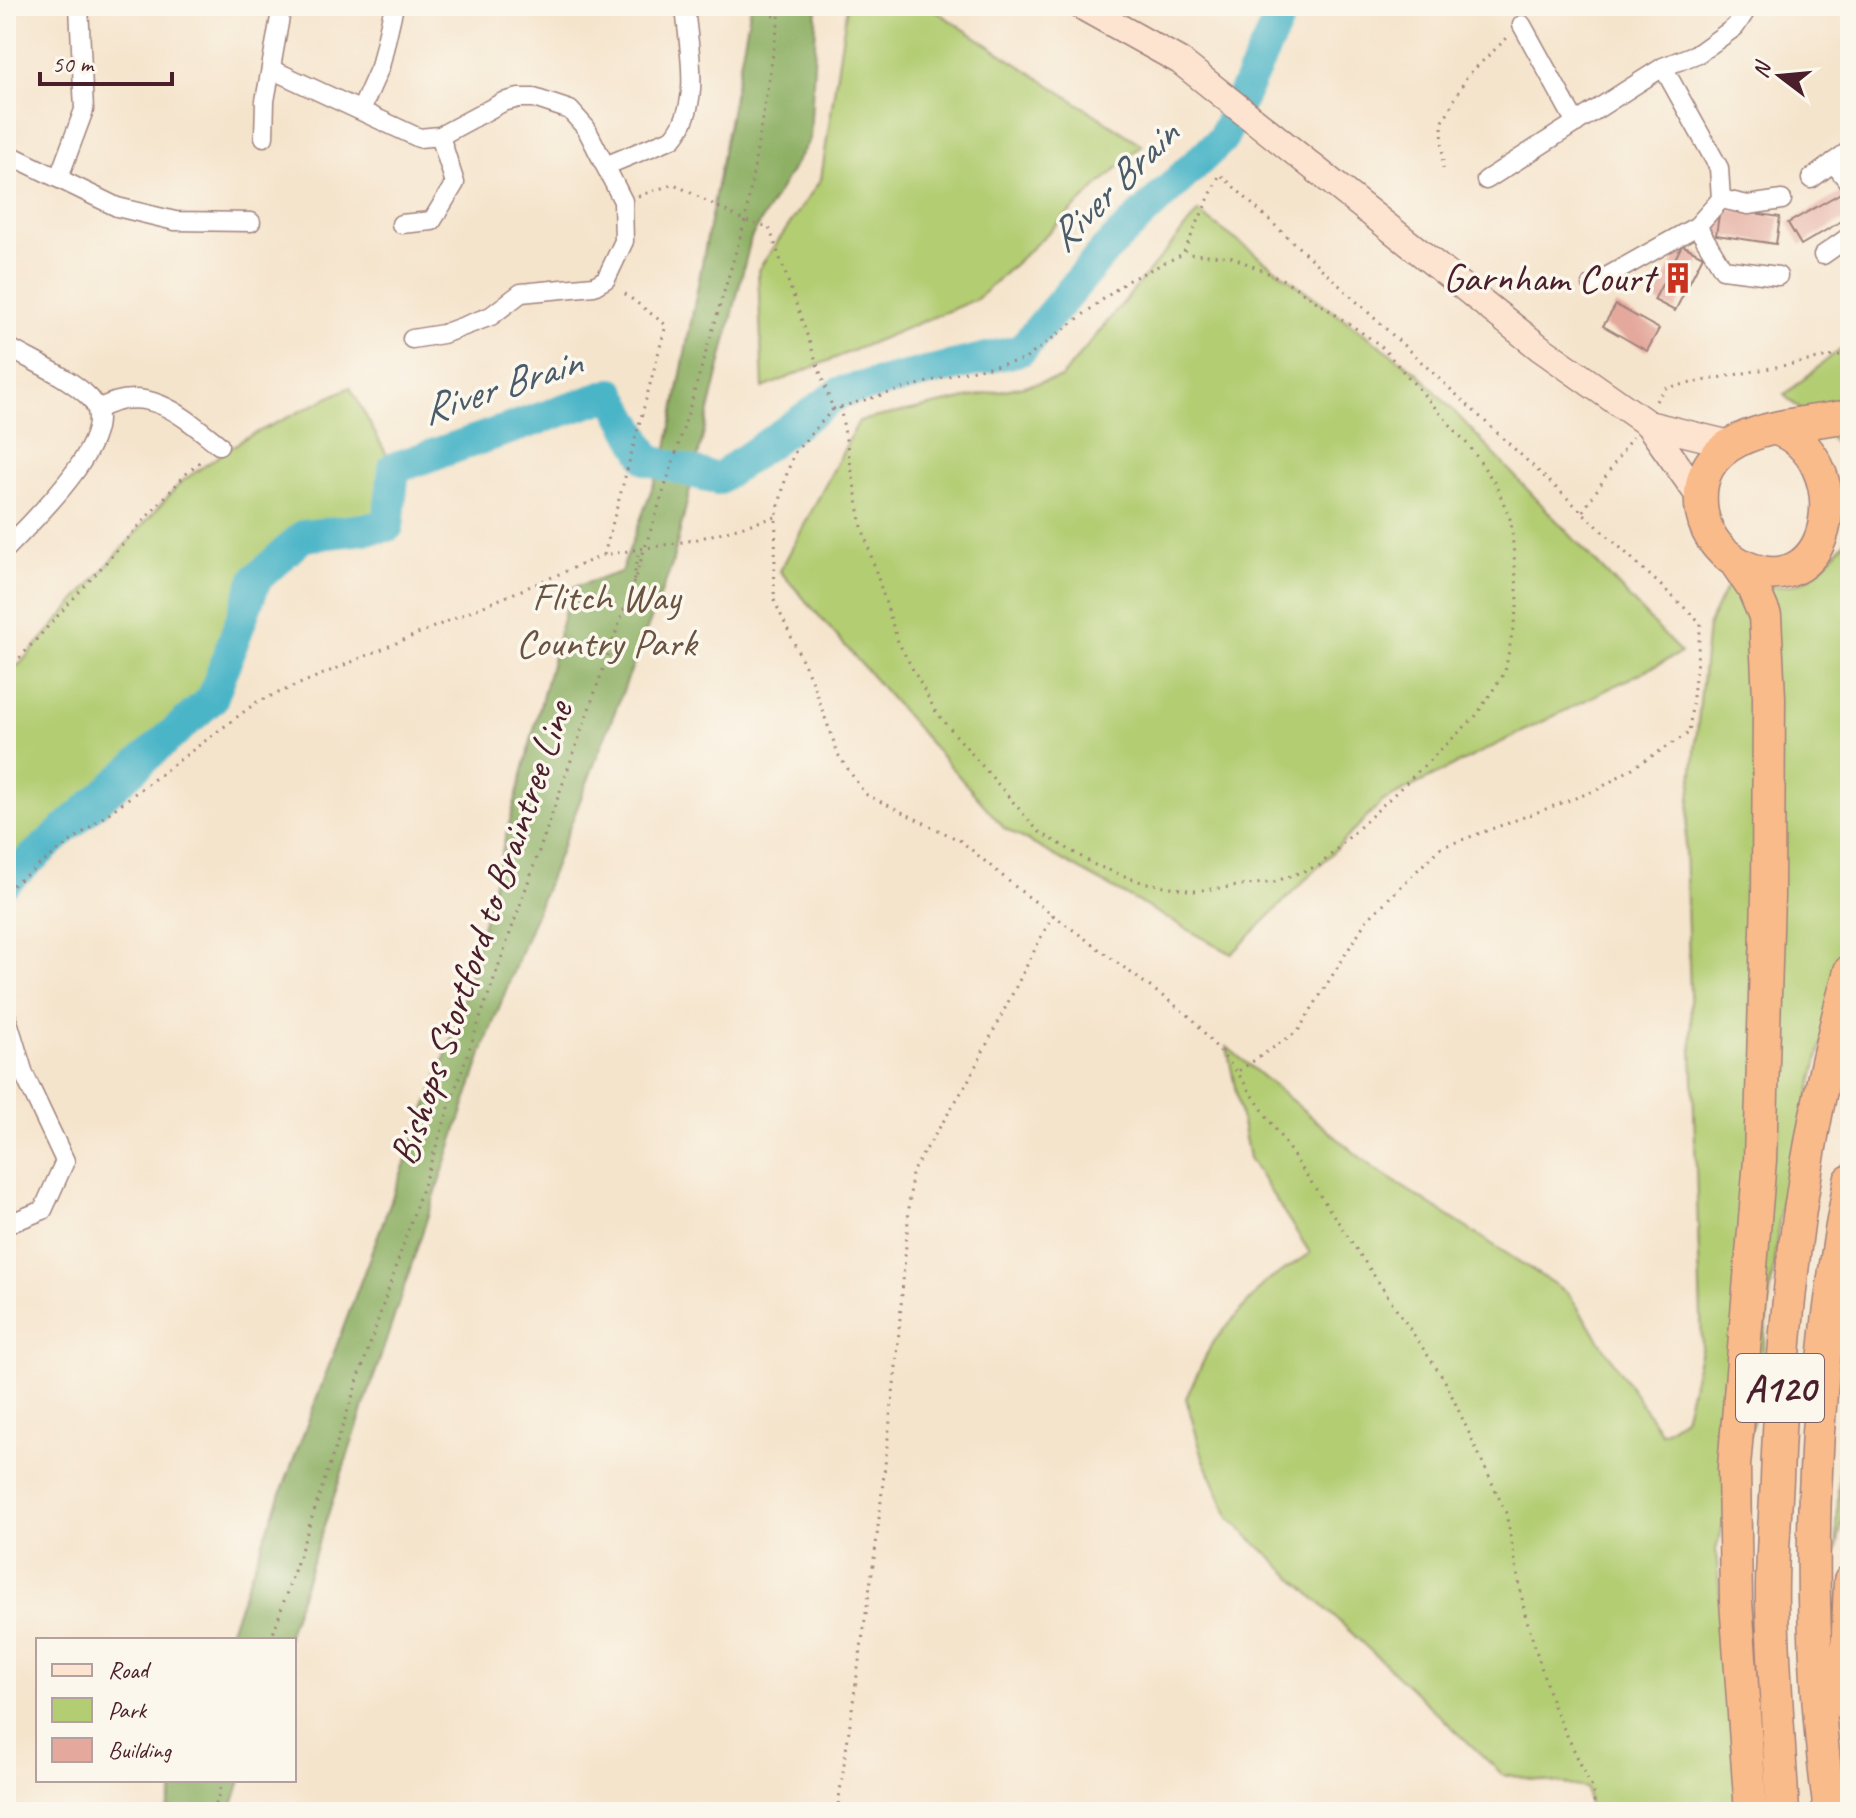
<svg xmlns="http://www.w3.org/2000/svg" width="1856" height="1818" font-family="Caveat,sans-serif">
<rect width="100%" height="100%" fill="#fbf7ec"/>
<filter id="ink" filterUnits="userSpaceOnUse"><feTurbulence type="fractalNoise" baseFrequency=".0125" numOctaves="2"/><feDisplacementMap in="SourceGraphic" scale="16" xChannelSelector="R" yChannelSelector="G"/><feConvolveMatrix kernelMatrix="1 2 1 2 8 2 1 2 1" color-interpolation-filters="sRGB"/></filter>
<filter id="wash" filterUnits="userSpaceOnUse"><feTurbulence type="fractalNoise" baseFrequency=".006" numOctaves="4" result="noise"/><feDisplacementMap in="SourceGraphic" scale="32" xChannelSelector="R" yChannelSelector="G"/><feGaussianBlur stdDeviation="1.8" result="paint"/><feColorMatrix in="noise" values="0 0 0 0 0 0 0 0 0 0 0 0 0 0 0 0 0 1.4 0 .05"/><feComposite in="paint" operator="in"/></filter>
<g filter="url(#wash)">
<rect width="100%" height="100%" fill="#f5e4cc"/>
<path fill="#b3cd73" stroke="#7e764f" stroke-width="2" d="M847,6H928L1142,145L977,299L763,388L758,270L821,179Z
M1198,212L1419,374L1681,653L1383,801L1232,954L1004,828L780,571L859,421L1061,378Z
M1850,341V465L1826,432L1784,395Z
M350,387L394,468L388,526L303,536L256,579L212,699L6,881V671L19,665L181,482L245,438Z
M1850,536V931L1781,1208L1754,1418L1716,1550L1740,1812H1590L1586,1788L1502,1774L1230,1519L1203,1458L1186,1398L1212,1343L1265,1283L1310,1253L1249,1158L1227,1047L1372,1167L1568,1293L1661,1433L1684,1418L1702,1346L1685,847L1708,626L1730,580C1799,594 1805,588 1850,536Z
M1850,1289V1483L1836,1553L1845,1316Z"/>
<path fill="#8eb065" stroke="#6c6848" stroke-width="2" d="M751,6H817L810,139L751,238L671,568L488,1036L286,1640H226L455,1030L571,588L621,572L667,448Z
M177,1780H241L231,1812H166Z"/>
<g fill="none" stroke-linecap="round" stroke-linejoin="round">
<path stroke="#4bb5c8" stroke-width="32" d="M6,881L212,699L256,579L303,536L388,526L394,468L612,394L648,460L718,479L841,392L1021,350L1105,250L1222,139L1285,6"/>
</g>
<g id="blocks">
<path fill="#e4a89c" d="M1846,190L1850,196V216L1801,245L1788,223Z
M1720,208L1780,217L1776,244L1716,235Z
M1682,245L1703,256L1675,311L1654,300Z
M1616,305L1659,329L1647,351L1603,326Z"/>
</g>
</g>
<g filter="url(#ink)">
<use href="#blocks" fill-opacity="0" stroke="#a0827c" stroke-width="2"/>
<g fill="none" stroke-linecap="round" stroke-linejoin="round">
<defs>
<path id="street" d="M1522,25L1576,123
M273,70L419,138L440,136L503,102L519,98H534L570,110L586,128L623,201L624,241L606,279L594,286L521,293L491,316L443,334L412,339
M361,110L380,67L394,6
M264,137L265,101L282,6
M6,153L117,207L175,221L251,222
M1833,162L1850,184
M605,166L673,138C703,104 688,47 685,6
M59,177L84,110L79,6
M1811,179L1850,150
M1486,180L1663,67L1699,53L1735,27L1749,6
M1721,199L1748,205L1782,200
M401,224L432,221L455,183L440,136
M1697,226L1723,269L1778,276
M1823,255L1850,236
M1592,285L1697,226L1721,199L1719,168L1663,67
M6,346C33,362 68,376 90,398C126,435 30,523 6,549
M97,410C145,381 182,415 219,445
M6,1015L24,1074L65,1161L43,1210L6,1225"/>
<path id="secondary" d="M1081,6L1180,61L1540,348L1648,424L1702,500
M1648,424L1730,444"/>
<path id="highway" d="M1776,429C1856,456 1836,605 1746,567C1723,557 1707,538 1702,513C1688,426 1793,426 1850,416
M1736,563L1753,588L1765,616L1769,697L1768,897L1760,1160L1734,1467L1736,1601L1751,1812
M1850,1581L1847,1658L1850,1708
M1783,1812C1779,1744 1774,1675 1772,1606C1771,1564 1775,1521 1777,1479C1783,1307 1803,1138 1850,971
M1830,1812C1802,1608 1811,1383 1850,1181"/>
</defs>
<use href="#street" stroke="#a0827c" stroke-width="21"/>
<use href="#secondary" stroke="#a0827c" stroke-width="29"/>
<use href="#highway" stroke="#a0827c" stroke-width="35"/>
<path stroke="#a0827c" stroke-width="3" stroke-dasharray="2 6" stroke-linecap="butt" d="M760,6L779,20
M1443,169L1442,123L1467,76L1507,38
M638,196L674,184L745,221L769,227L833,409L794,453L787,473L776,517L774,600L811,679L839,756L865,794L961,841L1018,889L1192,1018L1237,1072L1445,1381L1506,1513L1525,1614L1553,1706L1593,1790L1595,1812
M1656,401L1665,388L1850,353
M840,407L862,527L898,642L936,712L1038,831L1095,865L1141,882L1194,891L1274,882L1320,865L1475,717L1505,672L1518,601L1511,521L1496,485L1470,447L1380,345L1286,281L1230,256L1185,254
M833,409L959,373L1024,360L1127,281L1183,254L1220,174L1701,623L1689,733L1597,790L1440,848L1366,921L1298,1031L1237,1072
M676,453L745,221L781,6
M1583,511L1632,437
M604,555L666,325L620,290
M6,665L15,663L185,475L204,458
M6,890L257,702L604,555L694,540L776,517
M271,1640L457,1084L633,584L639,549
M213,1812L224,1780
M837,1812L876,1545L896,1367L912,1172L967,1083L1053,914"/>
<use href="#street" stroke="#fff" stroke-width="18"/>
<use href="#secondary" stroke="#fde4d1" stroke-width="26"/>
<use href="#highway" stroke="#fabb8b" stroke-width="32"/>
<path stroke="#a0827c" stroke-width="3" stroke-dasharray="2 6" stroke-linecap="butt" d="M633,584L676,453"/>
</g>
</g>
<defs>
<symbol id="building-bare" viewBox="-9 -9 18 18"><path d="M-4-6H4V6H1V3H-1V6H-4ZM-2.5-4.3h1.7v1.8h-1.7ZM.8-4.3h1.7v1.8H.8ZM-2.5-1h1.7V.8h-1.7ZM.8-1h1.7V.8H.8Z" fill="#c8321e" stroke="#fbf7ec" stroke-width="2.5" paint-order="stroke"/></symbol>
</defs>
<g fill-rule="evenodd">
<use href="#building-bare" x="1656" y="256" width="44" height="44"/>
</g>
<g text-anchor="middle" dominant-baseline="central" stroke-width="7" stroke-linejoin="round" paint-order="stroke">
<rect fill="#fbf7ec" stroke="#7f6065" stroke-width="2" x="1736" y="1354" width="88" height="68" rx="6"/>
<g font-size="38" font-weight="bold" fill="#4a1f2b">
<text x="1780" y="1388">A120</text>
</g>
<g font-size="40" fill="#4a1f2b" stroke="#fbf7ec" text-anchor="end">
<text x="1654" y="278">Garnham Court</text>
</g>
<g font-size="40" fill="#6a5341" stroke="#fbf7ec">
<text x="606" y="597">Flitch Way<tspan x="606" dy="46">Country Park</tspan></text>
</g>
<g font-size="40" fill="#4a1f2b" stroke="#fbf7ec">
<text transform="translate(481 933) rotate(-71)">Bishops Stortford to Braintree Line</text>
</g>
<g font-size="42" font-style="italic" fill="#4a5b6a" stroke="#fbf7ec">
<text transform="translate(1113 186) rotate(-45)">River Brain</text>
<text transform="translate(501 386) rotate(-18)">River Brain</text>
</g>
</g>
<rect width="1856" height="1818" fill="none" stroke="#fbf7ec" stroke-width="32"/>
<rect x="36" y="1638" width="260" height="144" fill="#fbf7ec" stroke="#b4a19f" stroke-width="2"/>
<rect x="52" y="1664" width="40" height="12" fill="#fde4d1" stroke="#b4a19f" stroke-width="2"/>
<text x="108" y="1678" font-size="24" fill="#4a1f2b">Road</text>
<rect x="52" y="1698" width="40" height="24" fill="#b3cd73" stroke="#b4a19f" stroke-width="2"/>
<text x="108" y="1718" font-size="24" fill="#4a1f2b">Park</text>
<rect x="52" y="1738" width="40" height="24" fill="#e4a89c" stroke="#b4a19f" stroke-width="2"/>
<text x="108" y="1758" font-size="24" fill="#4a1f2b">Building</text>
<g transform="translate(1780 76) rotate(286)" stroke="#fbf7ec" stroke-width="6" paint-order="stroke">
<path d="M0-6L14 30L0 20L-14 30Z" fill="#4a1f2b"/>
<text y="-12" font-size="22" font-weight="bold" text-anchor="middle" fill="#4a1f2b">N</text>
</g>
<path d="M40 72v12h132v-12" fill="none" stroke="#4a1f2b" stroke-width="4"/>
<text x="52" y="72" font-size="24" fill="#4a1f2b" stroke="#fbf7ec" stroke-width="6" paint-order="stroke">50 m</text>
</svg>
